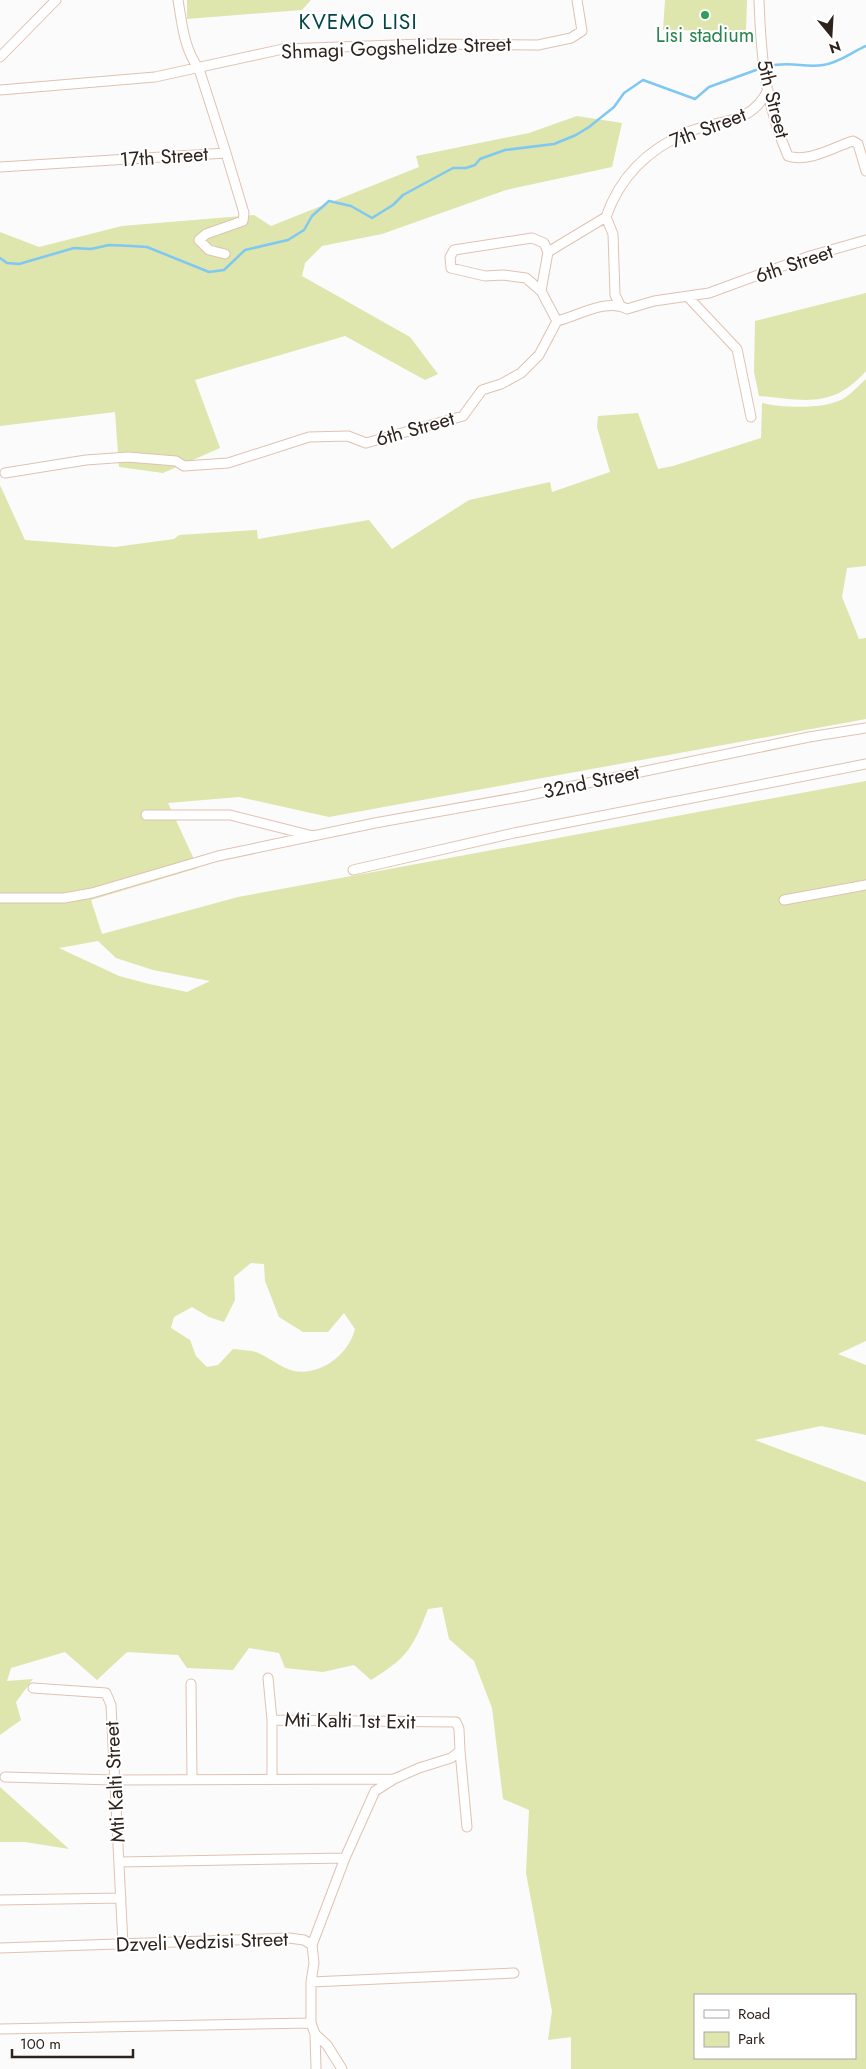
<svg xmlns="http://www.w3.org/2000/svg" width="866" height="2069" font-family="Jost,sans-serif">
<rect width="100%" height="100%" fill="#fbfbfb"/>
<path fill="#dee5ad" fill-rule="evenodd" d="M187,0H311L302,10L187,19Z
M665,0H747L746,31L663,30Z
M577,116L622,123L612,167L506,190L382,234L322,246L305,263L302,276L410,337L438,374L425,380L345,336L195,380L220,448L163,473L119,467L115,412L0,426V232L39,247L122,226L254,215L271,226L419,167L416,156L529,133Z
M866,293V371C832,409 806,400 759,396L754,372L755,321Z
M866,379V566L847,568L842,597L859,639L866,638V719L329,817L239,797L168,803L198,868L91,900L102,934L238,897L866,781V1341L838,1354L866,1365V1435L821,1426L755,1440L866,1482V2069H571V2037L548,2040L552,2011L526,1873L529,1810L503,1799L492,1708L474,1661L449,1639L442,1607L428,1609C413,1648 407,1658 371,1680L354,1665L323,1672L285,1668L279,1653L249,1648L233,1670L187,1668L178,1655L127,1652L97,1680L65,1652L11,1668L7,1681L33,1679L16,1702L21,1720L0,1735V485L25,540L115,547L174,539L179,535L257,530L258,539L369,520L392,549L469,500L550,482L552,492L610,472L597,427L598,416L638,413L658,469L673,466L761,438L762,403C782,408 828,410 846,397C853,392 859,385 866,379ZM98,941L116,958L153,970L210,981L187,992L149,984L119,976L59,948ZM251,1263L264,1264L265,1281L279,1317L303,1332H328L344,1313L355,1329C349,1354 321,1376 294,1371C281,1368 269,1357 256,1352C249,1350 240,1350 233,1349L218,1365L207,1367L196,1356L190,1340L171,1328L174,1317L192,1307L209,1317L224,1322L235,1300L234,1277ZM695,1995H855V2058H695Z
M0,1787L69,1849L25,1842H0Z"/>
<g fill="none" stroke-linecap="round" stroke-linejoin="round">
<path stroke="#7ec8f2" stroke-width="2.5" d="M769,66C790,61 806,68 823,65C839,63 852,52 866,46
M0,258L7,263L19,264L74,248L91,249L109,245L131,246L147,247L209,272L224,270L245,250L288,240L304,230L312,216L329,201L351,206L372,218L393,205L403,195L453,168H466L475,165L480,159L505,150L554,144L576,135L589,127L614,107L624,93L643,80L695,99L709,87L756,70"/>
<defs>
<path id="minor" d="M759,0C761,57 765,103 788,156C809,163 833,147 853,141L858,144L866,171
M0,57L56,0
M0,90L155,77L283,49L423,44L538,45L571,38L582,31L577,0
M0,167L226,153L199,69C184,49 182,24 178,0
M606,217L613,234L615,295L620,305
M225,254L209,250L199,240L206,234L243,221L244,213L226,153
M541,291L526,278L503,275L485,276L451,268L450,257L454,250L532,238L544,243L548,252
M688,297L737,349L751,417
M557,321L541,291L548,252L606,217C620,176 648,149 688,132C721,118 750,126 768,90
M5,473L86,460L128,457L176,461L184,466L228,463L309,437L348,436L366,443L463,416L482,390L501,384L521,373L539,355L557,321C578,316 606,298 627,309L654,301L709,293L810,256L866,240
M146,815H230L313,836
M353,870L514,833L866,764
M0,898H64L92,893L218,856L375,823L525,796L809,737L866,728
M784,900L866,885
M268,1678L272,1720V1779
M191,1684L192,1779
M33,1688L106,1693L111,1705L123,1945
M272,1720L456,1722L459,1729L460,1751L451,1758L419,1768L394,1779L375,1791L345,1858L312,1945
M460,1751L467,1827
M5,1777L114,1780L394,1779
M119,1862L345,1858
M0,1900L121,1898
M0,1948L289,1938L304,1940L312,1945L314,1963L311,1982V2023L315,2034L316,2069
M311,1982L514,1973
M0,2029L311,2023
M315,2034L327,2045L342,2069"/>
</defs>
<use href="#minor" stroke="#dfc2b2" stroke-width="11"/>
<use href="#minor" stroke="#fff" stroke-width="9"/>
</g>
<circle fill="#2e9e5b" stroke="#fff" stroke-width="2" cx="705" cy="15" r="5"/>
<g text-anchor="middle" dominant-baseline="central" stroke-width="4" stroke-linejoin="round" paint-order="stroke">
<g font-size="20" fill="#27864d" stroke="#fff">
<text x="705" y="35">Lisi stadium</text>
</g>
<g font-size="20" fill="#2d221c" stroke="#fff">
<text transform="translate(396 48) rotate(-2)">Shmagi Gogshelidze Street</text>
<text transform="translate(773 99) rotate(76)">5th Street</text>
<text transform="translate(708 128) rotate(-21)">7th Street</text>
<text transform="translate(164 157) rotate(-4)">17th Street</text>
<text transform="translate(794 264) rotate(-19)">6th Street</text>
<text transform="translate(415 429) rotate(-16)">6th Street</text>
<text transform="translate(591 782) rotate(-12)">32nd Street</text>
<text transform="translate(350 1721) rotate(1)">Mti Kalti 1st Exit</text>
<text transform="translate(115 1782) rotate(-93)">Mti Kalti Street</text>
<text transform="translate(202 1942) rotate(-2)">Dzveli Vedzisi Street</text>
</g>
<g font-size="21" letter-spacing="1" fill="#014546" stroke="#fff">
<text x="358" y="22">KVEMO LISI</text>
</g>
</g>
<rect x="694" y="1994" width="162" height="65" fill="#ffffff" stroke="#aba7a4"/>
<rect x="704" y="2010" width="25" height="8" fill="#ffffff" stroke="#aba7a4"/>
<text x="738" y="2019" font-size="15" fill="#2d221c">Road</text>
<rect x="704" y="2032" width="25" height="15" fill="#dee5ad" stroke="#aba7a4"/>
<text x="738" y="2044" font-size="15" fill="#2d221c">Park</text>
<g transform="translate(831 35) rotate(162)" stroke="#ffffff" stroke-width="4" paint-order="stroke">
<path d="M0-4L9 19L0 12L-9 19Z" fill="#2d221c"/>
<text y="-8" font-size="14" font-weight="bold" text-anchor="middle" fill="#2d221c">N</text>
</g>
<path d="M12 2049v8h121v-8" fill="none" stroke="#2d221c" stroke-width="2.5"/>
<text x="20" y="2049" font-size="15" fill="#2d221c" stroke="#ffffff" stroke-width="4" paint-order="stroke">100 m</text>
</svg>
